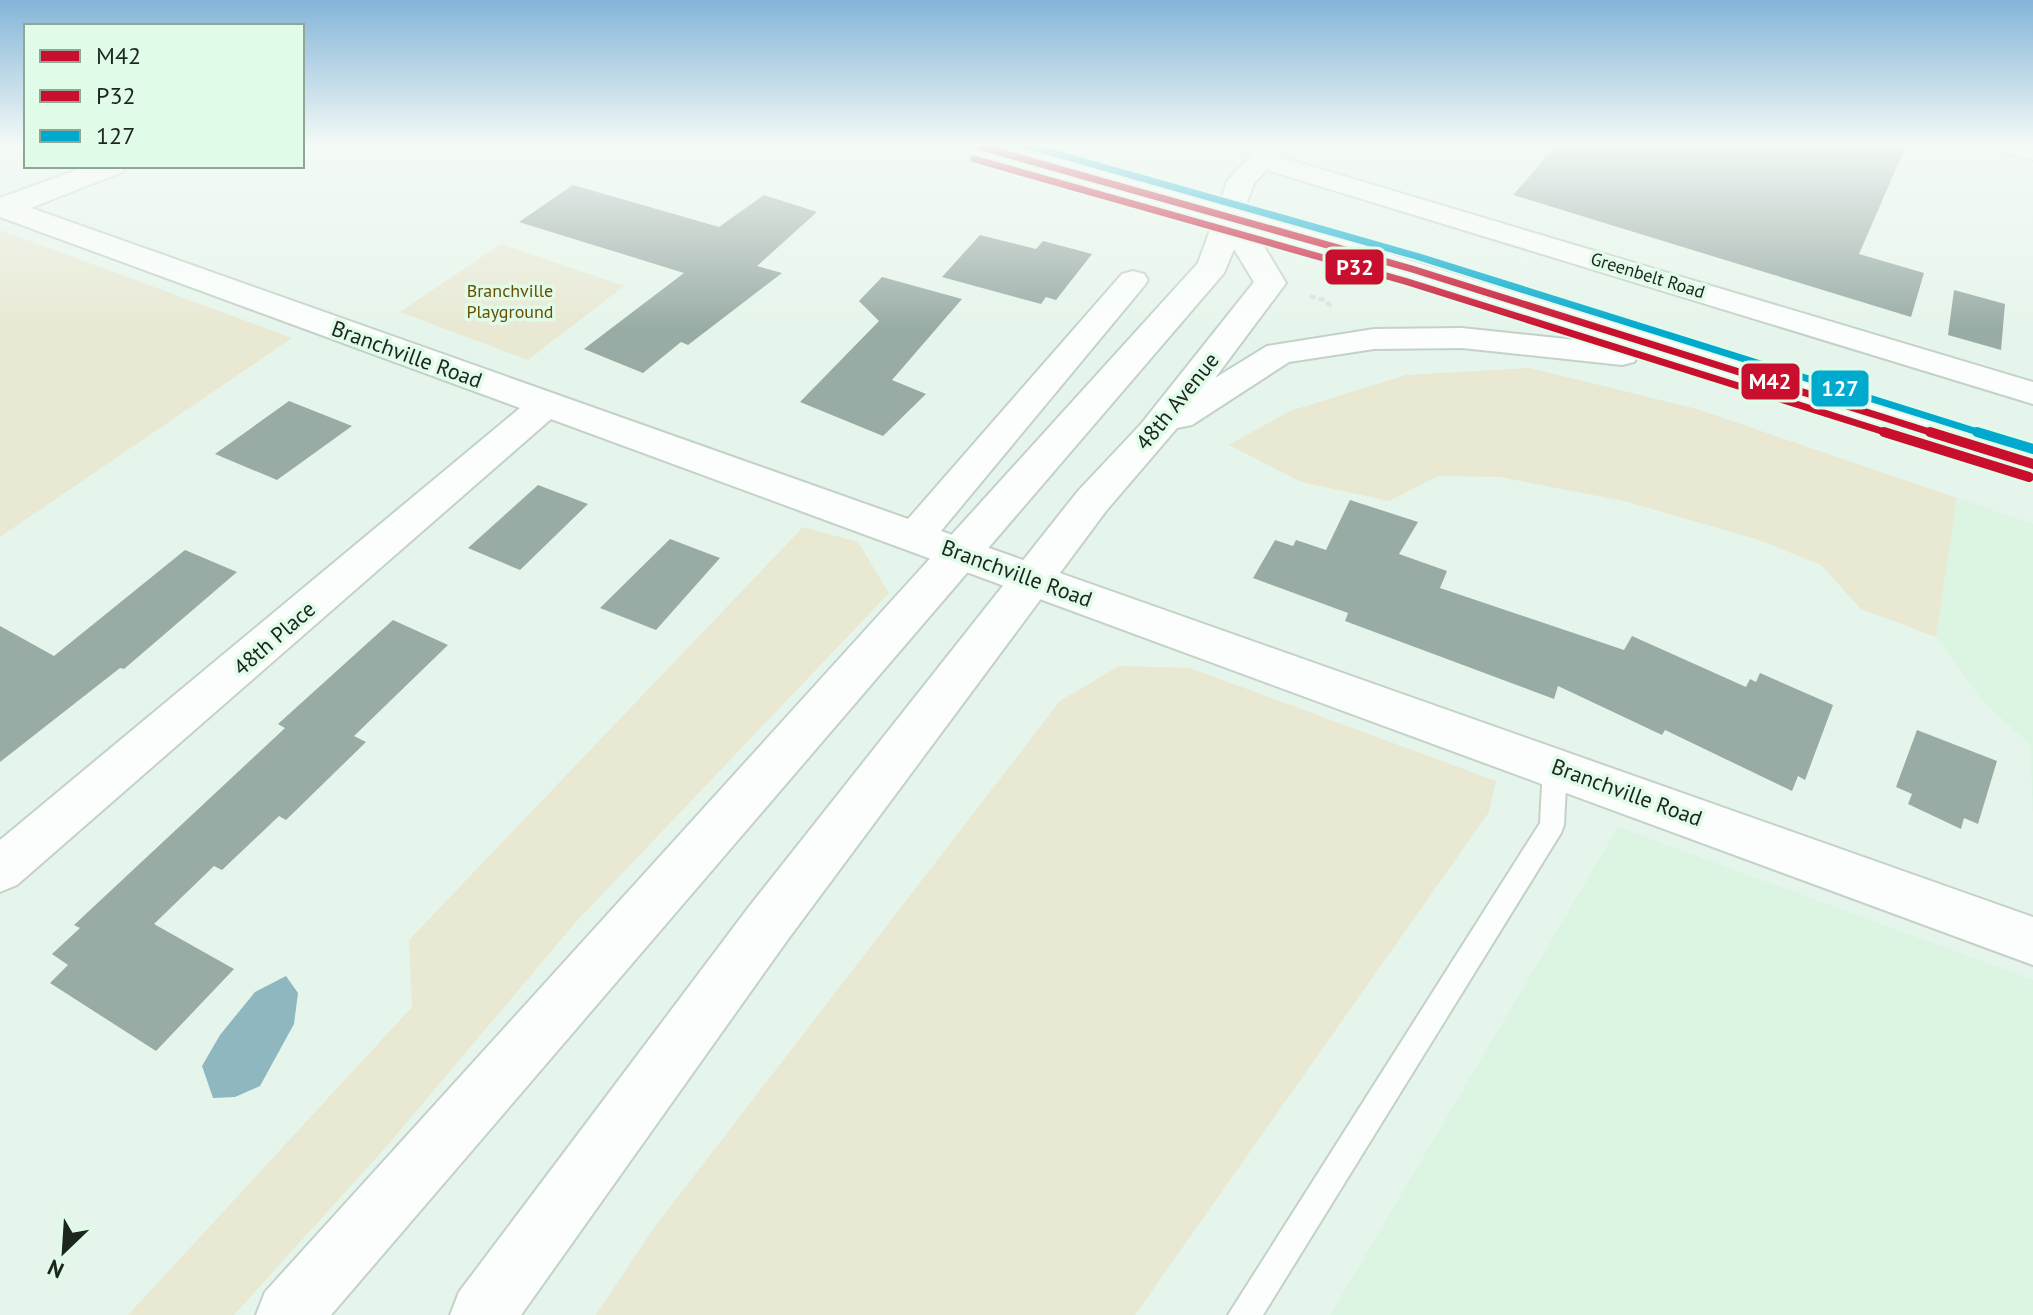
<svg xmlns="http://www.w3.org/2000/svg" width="2033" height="1315" font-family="'PT Sans',sans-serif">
<rect width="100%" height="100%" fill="#e6f5eb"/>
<path fill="#dcf5e3" d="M1957,498L2033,524V817L2030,745L1982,700L1936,637Z
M1618,827L2033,980V1315H1330Z"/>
<path fill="#e8e8d3" d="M0,230L292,338L0,537Z
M501,244L624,286L528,360L400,312Z
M1530,368L1697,409L1957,498L1936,637L1861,609L1821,565L1756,539L1624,501L1500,477L1438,476L1389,501L1301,482L1229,445L1290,411L1406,375Z
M803,527L858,542L889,593L575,923L386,1147L234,1315H128L412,1007L409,940Z
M1119,666L1190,668L1496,781L1489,812L1135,1315H596L653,1229L1060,701Z"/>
<path fill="#8eb7c0" d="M286,976L298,993L294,1024L260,1086L235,1097L213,1098L202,1066L220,1035L255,992Z"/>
<path fill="#99aba5" d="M1556,146H1906L1859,254L1924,273L1911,317L1513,195Z
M573,185L719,227L764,195L817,212L757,266L782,273L688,345L681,342L643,373L584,349L684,273L519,222Z
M980,235L1036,249L1043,241L1092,254L1056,300L1046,297L1041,304L942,277Z
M882,277L962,299L892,380L926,394L883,436L800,402L879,321L859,301Z
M1954,290L2005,304L2001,350L1948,335Z
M289,401L352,426L277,480L215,454Z
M538,485L588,504L520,570L468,548Z
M1350,500L1418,522L1399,554L1447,571L1440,588L1624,650L1632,636L1746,687L1750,679L1756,682L1760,673L1833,705L1805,780L1798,776L1792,791L1665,730L1662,735L1558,686L1554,699L1345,621L1348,613L1253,578L1275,540L1293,546L1296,540L1326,550Z
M670,539L720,558L656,630L600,608Z
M185,550L237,572L124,669L120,668L0,762V626L54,656Z
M393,620L448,645L354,736L366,742L286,820L279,816L222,870L214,866L154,924L234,969L156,1051L50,983L68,965L52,954L80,928L74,925L285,728L278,724Z
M1917,730L1997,761L1978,824L1964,818L1961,829L1908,804L1912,794L1896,787Z"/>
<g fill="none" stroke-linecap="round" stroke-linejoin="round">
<defs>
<path id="service" d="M1555,756L1563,759L1567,766L1564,825L1561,833L1263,1315H1228L1540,823L1543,766L1547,759Z"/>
<path id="minor" d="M1260,146H1288L1280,157L2033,382V404L1267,170L1254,183L1240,221L1230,224L1220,221L1216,215L1227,181Z
M1997,146H2033V160L2001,152Z
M88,166H126L122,172L31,208L908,519L1122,274L1133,271L1144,274L1148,280L1144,286L941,531L2033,917V965L551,419L17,885L0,892V840L520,408L0,217V198Z"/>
<path id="primary" d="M964,146H1009L1241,209L2033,451V477L1636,351L1639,355L1634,362L1622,365L1462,348L1374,349L1289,362L1192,425L1177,428L1106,511L786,942L521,1315H450L459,1292L748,908L1078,491L1141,424L1254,282L1234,249L1224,273L331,1315H256L265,1292L1198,263L1213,222L968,152ZM1257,235L1401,276L1614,344L1462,328L1374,329L1267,346L1215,378L1286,283Z"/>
</defs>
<use href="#service" stroke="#c4d1c8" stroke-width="4"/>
<use href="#minor" stroke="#c4d1c8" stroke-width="4"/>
<use href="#primary" stroke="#c4d1c8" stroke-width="4"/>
<path stroke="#dee1de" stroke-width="4" stroke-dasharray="6 3" stroke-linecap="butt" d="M1310,296L1324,300L1333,308"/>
<use href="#service" fill="#fbfefc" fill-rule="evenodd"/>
<use href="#minor" fill="#fbfefc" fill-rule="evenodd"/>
<use href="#primary" fill="#fbfefc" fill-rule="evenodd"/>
<defs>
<path id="bus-1-far1" d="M978,146L1412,269L1936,434"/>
<path id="bus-1" d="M1930,432L2033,464"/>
<path id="bus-2-far1" d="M974,159L1408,282L1891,434"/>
<path id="bus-2" d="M1884,432L2029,477"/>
<path id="bus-3-far1" d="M1029,146L1416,256L1984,434"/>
<path id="bus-3" d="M1977,432L2033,449"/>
</defs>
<use href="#bus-1-far1" stroke="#e0fbe8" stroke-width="11"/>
<use href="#bus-1" stroke="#e0fbe8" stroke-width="16"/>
<use href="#bus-2-far1" stroke="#e0fbe8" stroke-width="11"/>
<use href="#bus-2" stroke="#e0fbe8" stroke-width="16"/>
<use href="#bus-3-far1" stroke="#e0fbe8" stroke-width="11"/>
<use href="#bus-3" stroke="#e0fbe8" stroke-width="16"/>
<use href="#bus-1-far1" stroke="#c8102e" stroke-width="7"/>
<use href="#bus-1" stroke="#c8102e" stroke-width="10"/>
<use href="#bus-2-far1" stroke="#c8102e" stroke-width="7"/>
<use href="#bus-2" stroke="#c8102e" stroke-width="10"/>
<use href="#bus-3-far1" stroke="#00a9ce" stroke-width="7"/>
<use href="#bus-3" stroke="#00a9ce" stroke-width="10"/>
</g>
<linearGradient id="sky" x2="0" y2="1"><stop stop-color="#84b5d8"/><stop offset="0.44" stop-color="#f4faf6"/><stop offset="1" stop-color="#f4faf6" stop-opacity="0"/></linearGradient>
<rect width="2033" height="330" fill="url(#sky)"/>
<g text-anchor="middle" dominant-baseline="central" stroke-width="7" stroke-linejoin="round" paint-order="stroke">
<g font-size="18" fill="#1c261f" stroke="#e0fbe8">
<text transform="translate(1648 275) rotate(17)">Greenbelt Road</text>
</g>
<g font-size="18" fill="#664f00" stroke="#e0fbe8">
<text x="510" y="290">Branchville<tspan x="510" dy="21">Playground</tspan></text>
</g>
<g font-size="22" fill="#1c261f" stroke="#e0fbe8">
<text transform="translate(407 354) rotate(20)">Branchville Road</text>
<text transform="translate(1177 401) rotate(-51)">48th Avenue</text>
<text transform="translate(1017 573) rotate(20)">Branchville Road</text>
<text transform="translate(274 638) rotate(-41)">48th Place</text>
<text transform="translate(1627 792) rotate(20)">Branchville Road</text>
</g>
</g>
<g stroke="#e0fbe8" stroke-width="3">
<rect x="1324" y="248" width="61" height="38" rx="8" fill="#c8102e"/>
<rect x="1740" y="362" width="61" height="39" rx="8" fill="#c8102e"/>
<rect x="1810" y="369" width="60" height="39" rx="8" fill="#00a9ce"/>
</g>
<g font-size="22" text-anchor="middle" font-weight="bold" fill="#fff">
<text x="1355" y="275">P32</text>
<text x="1770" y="389">M42</text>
<text x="1840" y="396">127</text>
</g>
<rect x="24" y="24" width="280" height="144" fill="#e0fbe8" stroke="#92a698" stroke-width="2"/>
<rect x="40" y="50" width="40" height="12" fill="#c8102e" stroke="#92a698" stroke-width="2"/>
<text x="96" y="64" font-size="24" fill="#1c261f">M42</text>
<rect x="40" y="90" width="40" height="12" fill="#c8102e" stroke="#92a698" stroke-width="2"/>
<text x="96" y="104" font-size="24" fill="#1c261f">P32</text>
<rect x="40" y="130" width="40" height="12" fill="#00a9ce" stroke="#92a698" stroke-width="2"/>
<text x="96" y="144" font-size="24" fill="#1c261f">127</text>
<g transform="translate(64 1251) rotate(205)" stroke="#e0fbe8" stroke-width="6" paint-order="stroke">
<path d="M0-6L14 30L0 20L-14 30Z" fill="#1c261f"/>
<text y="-12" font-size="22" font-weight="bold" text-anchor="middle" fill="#1c261f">N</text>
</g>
</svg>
